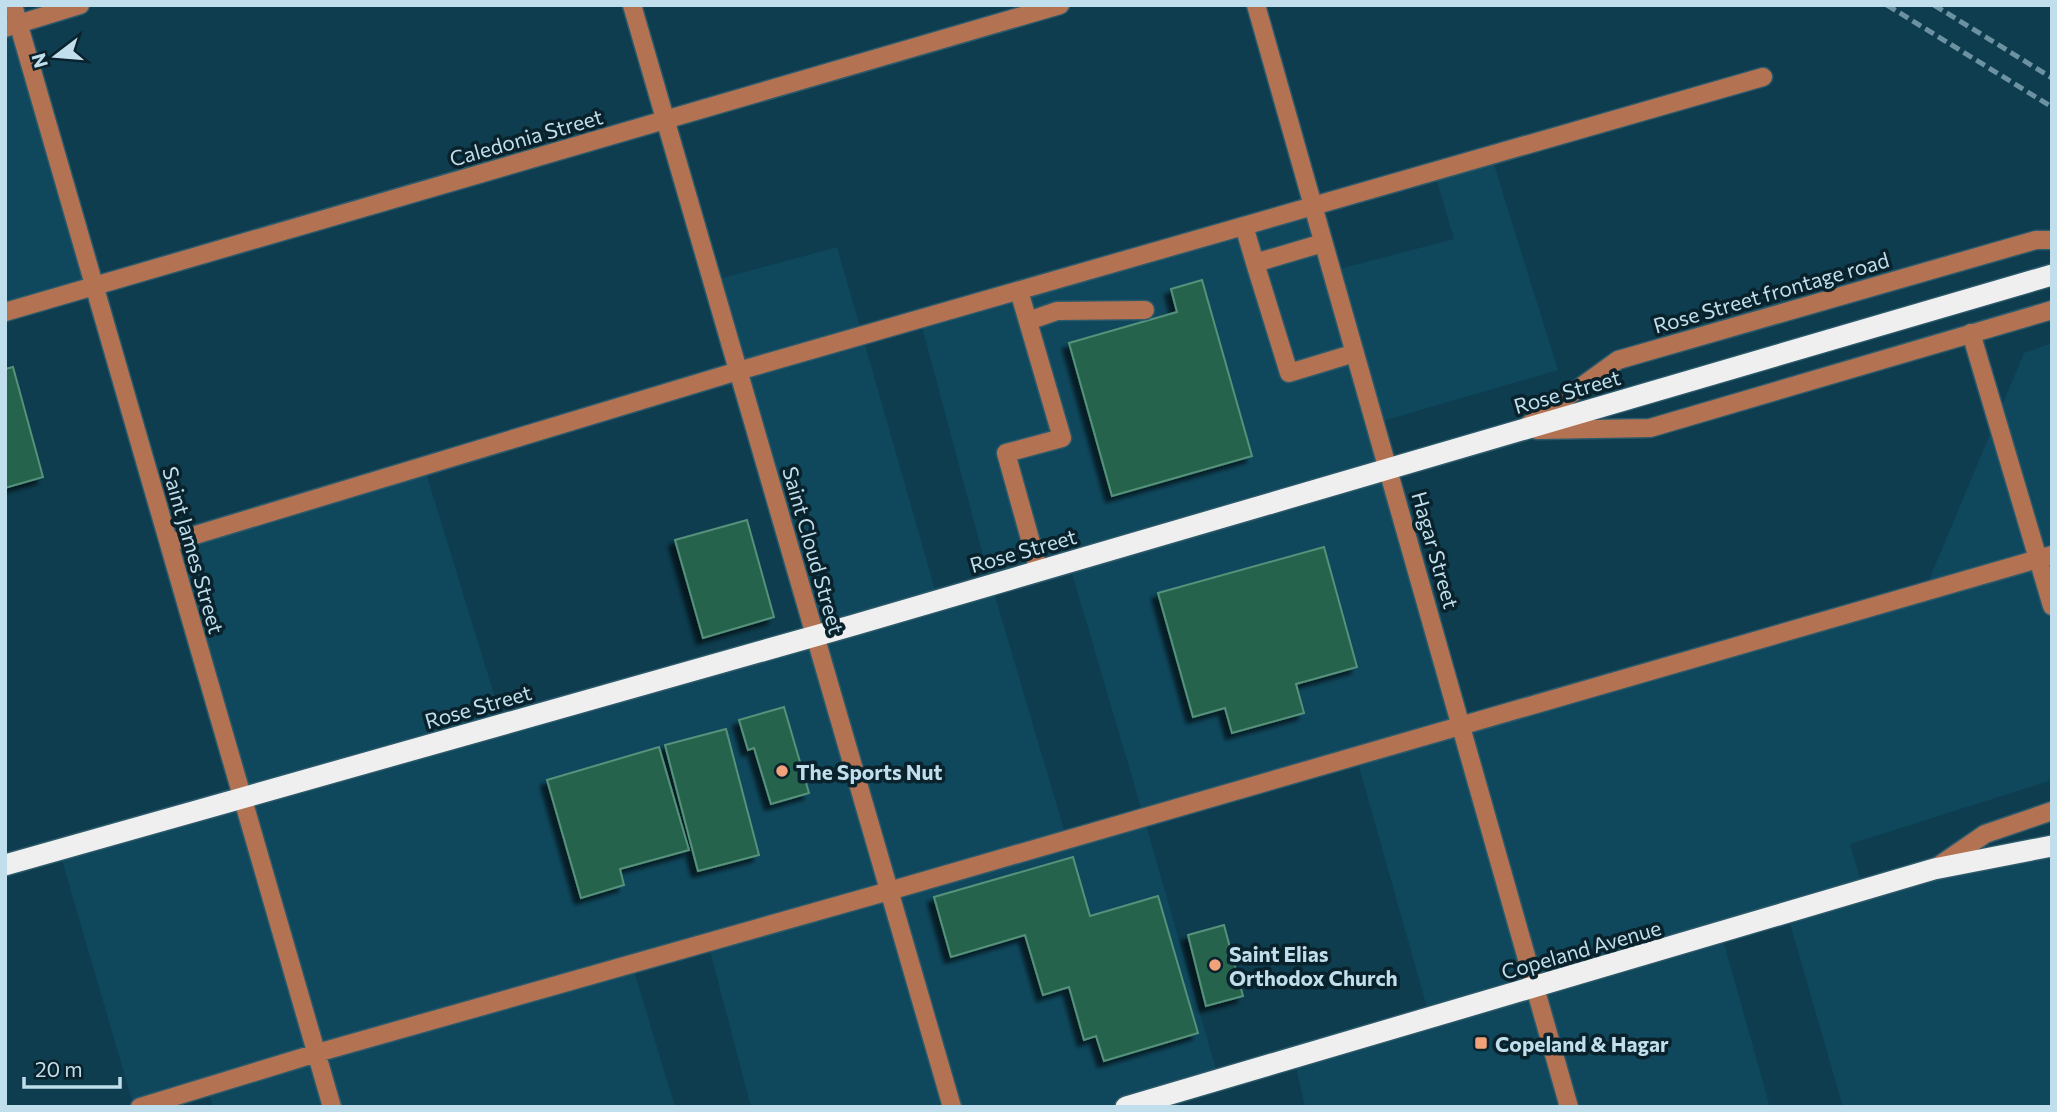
<svg xmlns="http://www.w3.org/2000/svg" width="2057" height="1112" font-family="Commissioner,sans-serif">
<defs>
<filter id="shadow"><feDropShadow dx="-6" dy="6" stdDeviation="2" flood-color="#0009"/></filter>
</defs>
<rect width="100%" height="100%" fill="#0d3d4f"/>
<path fill="#0f485d" fill-rule="evenodd" d="M18,24L93,287L5,312V28Z
M1491,155L1558,370L1376,423L1462,726L1924,592L2024,353L2052,343V780L1850,844L1863,889L2052,846V1107H1843L1787,913L1721,933L1770,1107H1305L1294,1058L1430,1018L1356,756L1144,818L1219,1080L1126,1107H751L708,943L632,964L675,1107H213L207,1087L134,1107L59,850L243,798L169,543L424,466L503,724L815,636L712,281L837,247L938,600L991,585L920,319L1312,206L1332,271L1454,239L1434,171ZM1069,563L1144,818L1067,840L992,586Z"/>
<path fill="#27634e" stroke="#56927a" stroke-width="2" filter="url(#shadow)" d="M1202,280L1252,456L1112,496L1069,343L1177,312L1171,289Z
M13,367L43,477L5,488V369Z
M747,520L774,617L703,638L675,540Z
M1324,547L1357,667L1296,684L1304,713L1232,733L1225,708L1193,717L1158,593Z
M784,707L809,793L771,804L754,748L748,750L739,720Z
M726,729L759,855L698,871L665,745Z
M659,747L689,850L620,869L624,885L581,898L547,780Z
M1073,857L1090,916L1158,896L1198,1033L1104,1061L1096,1036L1084,1040L1069,987L1043,995L1025,935L951,957L934,897Z
M1224,925L1243,996L1206,1006L1188,935Z"/>
<g fill="none" stroke-linecap="round" stroke-linejoin="round">
<defs>
<path id="minor" d="M13,5L332,1107
M632,5L952,1107
M1256,5L1569,1107
M5,28L80,5
M1244,226L1255,263
M1323,243L1255,263L1289,373L1355,353
M1019,291L1062,438L1006,453L1039,571
M5,312L1060,5
M1028,321L1057,311L1145,310
M1971,333L2052,606
M1527,426L1618,360L2036,240H2052
M1537,430L1650,428L2052,310
M169,543L738,371L1763,77
M1937,867L1985,834L2052,811
M140,1107L317,1053L889,891L2052,555"/>
<path id="highway" d="M5,865L854,625L2052,275
M1126,1107L1934,869L2052,846"/>
</defs>
<use href="#minor" stroke="#2d5a6b" stroke-width="21"/>
<use href="#highway" stroke="#2d5a6b" stroke-width="24"/>
<use href="#minor" stroke="#b37252" stroke-width="18"/>
<use href="#highway" stroke="#efefef" stroke-width="21"/>
<path stroke="#6c92a2" stroke-width="5" stroke-dasharray="10 5" stroke-linecap="butt" d="M1887,5L2052,107
M1934,5L2052,78"/>
</g>
<g fill="#f1a27b" stroke="#09222c" stroke-width="2.5">
<circle cx="782" cy="771" r="7"/>
<circle cx="1215" cy="965" r="7"/>
<rect x="1474" y="1036" width="14" height="14" rx="3.5"/>
</g>
<g text-anchor="middle" dominant-baseline="central" stroke-width="7" stroke-linejoin="round" paint-order="stroke">
<g font-size="21" fill="#c0deeb" stroke="#09222c">
<text transform="translate(526 137) rotate(-16)">Caledonia Street</text>
<text transform="translate(1771 292) rotate(-16)">Rose Street frontage road</text>
<text transform="translate(1567 391) rotate(-16)">Rose Street</text>
<text transform="translate(194 550) rotate(74)">Saint James Street</text>
<text transform="translate(814 550) rotate(74)">Saint Cloud Street</text>
<text transform="translate(1023 550) rotate(-16)">Rose Street</text>
<text transform="translate(1436 550) rotate(74)">Hagar Street</text>
<text transform="translate(478 706) rotate(-16)">Rose Street</text>
<text transform="translate(1581 949) rotate(-16)">Copeland Avenue</text>
</g>
<g font-size="21" font-weight="bold" fill="#c0deeb" stroke="#09222c" text-anchor="start">
<text x="796" y="771">The Sports Nut</text>
<text x="1229" y="953">Saint Elias<tspan x="1229" dy="24">Orthodox Church</tspan></text>
<text x="1495" y="1043">Copeland &amp; Hagar</text>
</g>
</g>
<rect width="2057" height="1112" fill="none" stroke="#c0deeb" stroke-width="14"/>
<g transform="translate(56 56) rotate(254)" stroke="#09222c" stroke-width="5" paint-order="stroke">
<path d="M0-5L12 26L0 18L-12 26Z" fill="#c0deeb"/>
<text y="-10" font-size="19" font-weight="bold" text-anchor="middle" fill="#c0deeb">N</text>
</g>
<path d="M24 1077v10h96v-10" fill="none" stroke="#c0deeb" stroke-width="3.5"/>
<text x="35" y="1077" font-size="21" fill="#c0deeb" stroke="#09222c" stroke-width="5" paint-order="stroke">20 m</text>
</svg>
